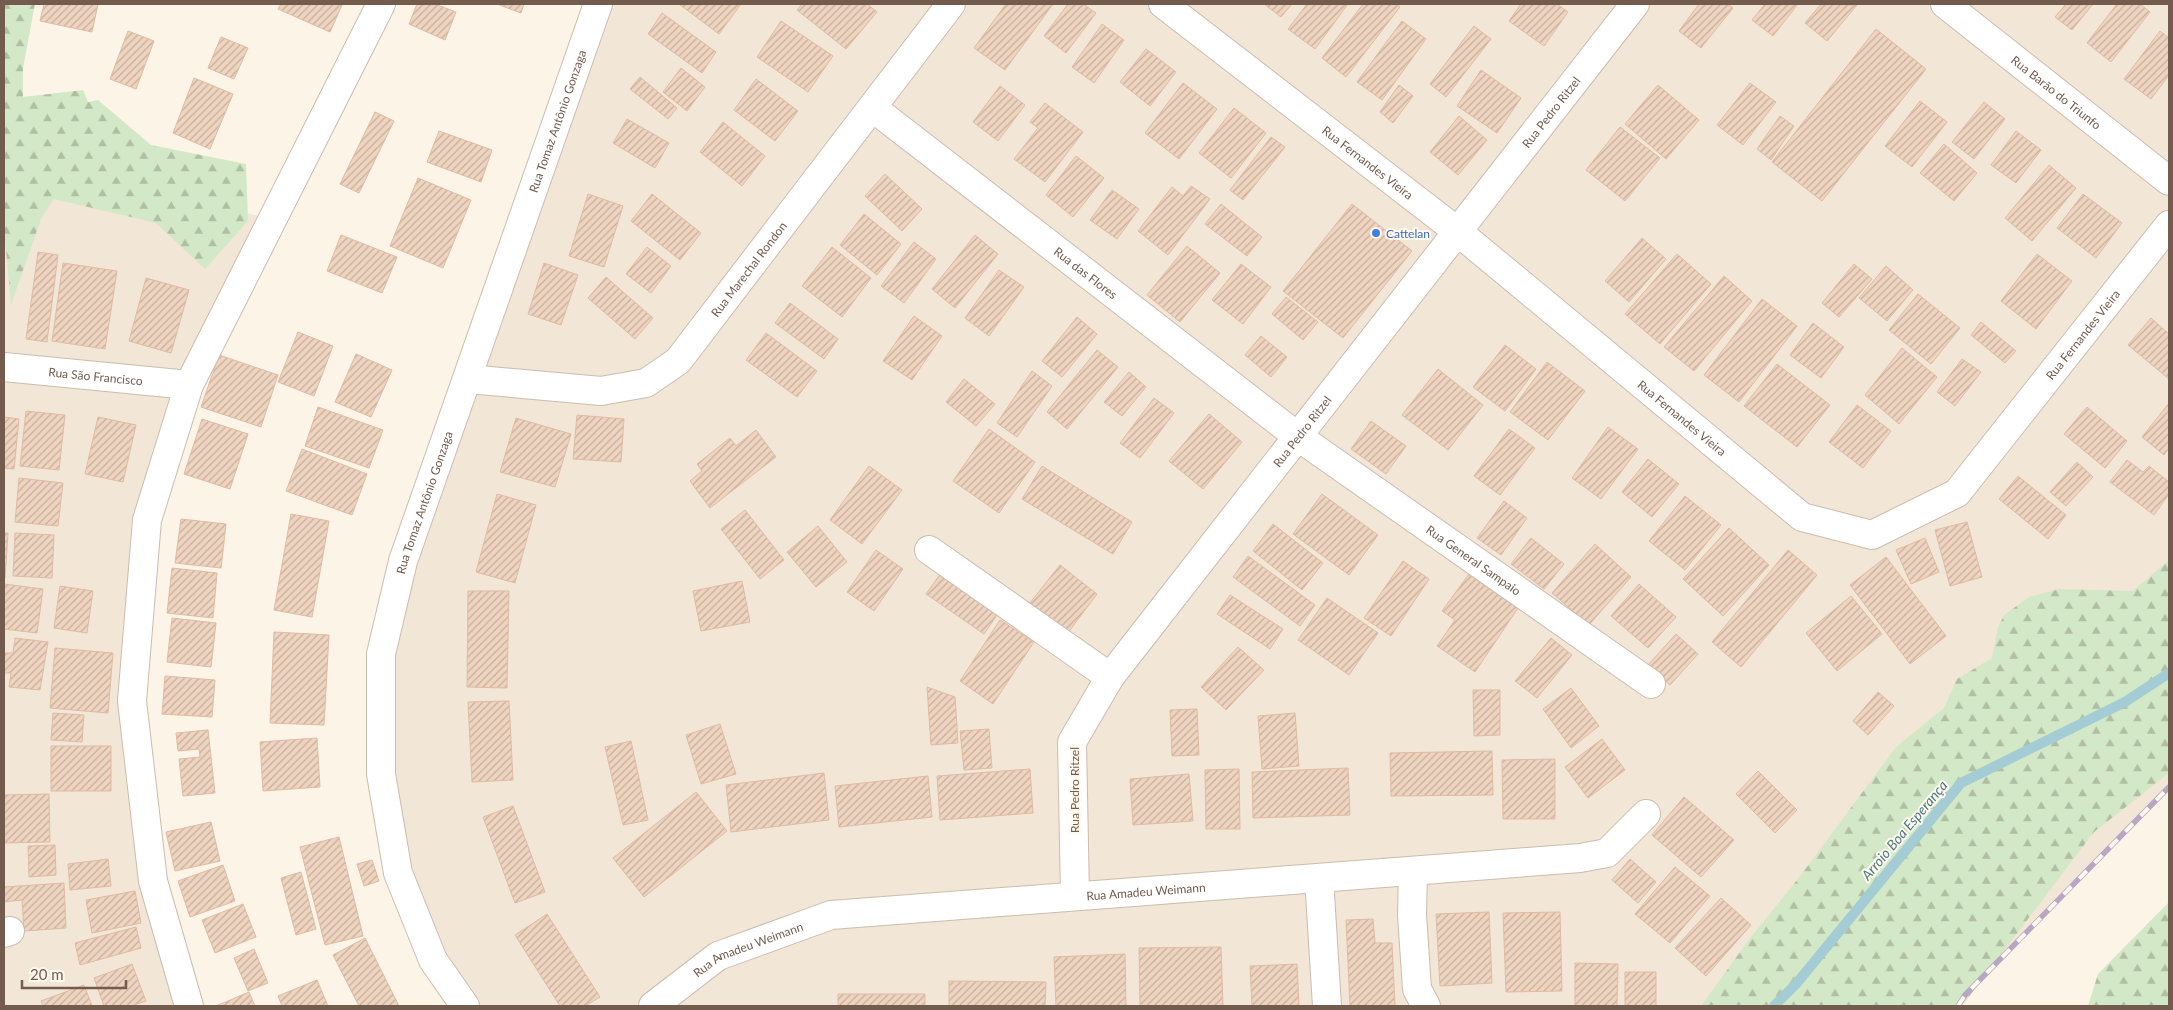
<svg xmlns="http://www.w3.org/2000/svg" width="2173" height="1010" font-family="Lato,sans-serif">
<defs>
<pattern id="forest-firs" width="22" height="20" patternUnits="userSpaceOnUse" patternTransform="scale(1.25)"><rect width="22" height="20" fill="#d3e8c6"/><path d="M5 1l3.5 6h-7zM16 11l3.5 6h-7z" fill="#b0bfa3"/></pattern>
<pattern id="building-hatch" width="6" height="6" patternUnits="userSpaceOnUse" patternTransform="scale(1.25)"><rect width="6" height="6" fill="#efd4c0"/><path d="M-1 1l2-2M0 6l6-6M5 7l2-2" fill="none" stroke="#c6af9e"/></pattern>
</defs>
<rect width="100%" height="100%" fill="#fbf4e7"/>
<path fill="#f2e6d6" d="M598,4H2169V787L1965,995L1958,1006H465L398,873L381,654Z
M4,169L272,218L147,520L132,701L189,1006H4Z"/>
<path fill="url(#forest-firs)" d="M4,4H35L23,68V97L83,90L88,102L98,100L151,145L246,164L248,221L205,269L156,223L54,199L41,219L11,305L4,228Z
M2169,560V773L2094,832L1962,1006H1701L1748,941L1801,875L1896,747L1944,708L1957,679L1992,658L1998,627L2004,615L2029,597L2059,589L2133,591Z
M2169,902V1006H2088L2098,974Z"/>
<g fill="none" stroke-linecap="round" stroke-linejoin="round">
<path stroke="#a3ccd5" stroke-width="10" d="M1774,1006L1796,984L1961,783L2125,702L2169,673"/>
</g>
<path fill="url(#building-hatch)" stroke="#e0bba2" d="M44,4H98L92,32L40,21Z
M281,4H340L342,5L330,32L278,9Z
M417,4H435L456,12L445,40L409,24Z
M497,4H524L521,13Z
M679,4H741L719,34Z
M802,4H867L877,12L846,49L797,10Z
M1006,4H1053L1005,70L974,48Z
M1068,4H1083L1096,13L1066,53L1044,36Z
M1264,4H1292L1281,17Z
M1307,4H1348L1315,49L1288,29Z
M1363,4H1396L1400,7L1346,77L1322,58Z
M1521,4H1557L1568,12L1544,46L1509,21Z
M1699,4H1727L1733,8L1701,48L1679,31Z
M1765,4H1798L1773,36L1752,20Z
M1821,4L1857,5L1827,41L1805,23Z
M2066,4H2093L2072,30L2055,17Z
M2117,4H2140L2150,12L2111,62L2087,43Z
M662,13L716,52L702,73L648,34Z
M781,21L833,56L808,92L757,57Z
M1402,21L1426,39L1382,100L1357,82Z
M1102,24L1124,40L1094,83L1072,67Z
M1474,26L1491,39L1446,97L1430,84Z
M1876,29L1926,69L1822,201L1772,162Z
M128,31L154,41L136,89L110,79Z
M2160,31L2169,38V75L2151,99L2124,79Z
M221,37L248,48L234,79L208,68Z
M1146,49L1176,72L1150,106L1120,82Z
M681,68L705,87L687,111L663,92Z
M1481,70L1521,98L1497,133L1457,106Z
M640,77L677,108L668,119L630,89Z
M194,78L233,94L210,149L173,133Z
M756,79L798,111L775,141L734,110Z
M1183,83L1217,109L1179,159L1145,133Z
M1750,83L1776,102L1743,145L1717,125Z
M1399,85L1413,96L1393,123L1380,112Z
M1658,85L1699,120L1666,159L1625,124Z
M1000,86L1025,105L998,141L973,122Z
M1920,101L1947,122L1912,167L1885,146Z
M1984,102L2005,119L1974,159L1952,142Z
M1045,103L1083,132L1045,182L1014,159L1038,128L1030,122Z
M1234,108L1266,133L1231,178L1199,153Z
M375,112L394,121L359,193L340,184Z
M1459,116L1487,140L1458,175L1430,152Z
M1780,116L1794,126L1771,160L1757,149Z
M627,119L669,143L655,168L613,143Z
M723,122L765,156L742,186L700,152Z
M1620,127L1660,158L1625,201L1586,170Z
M439,131L492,150L481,182L427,162Z
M2016,131L2041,150L2016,183L1991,165Z
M1271,137L1285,147L1243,200L1230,190Z
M1944,144L1977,173L1954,201L1920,173Z
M1076,156L1104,178L1073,217L1046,195Z
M2049,165L2076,188L2032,241L2005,218Z
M885,174L922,209L902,231L865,196Z
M418,178L471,200L443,268L390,246Z
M1191,186L1210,199L1168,255L1138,231L1172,187L1183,196Z
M1112,190L1139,209L1117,239L1090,220Z
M588,194L623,206L604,267L569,256Z
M652,194L701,233L680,260L631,221Z
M2083,194L2122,223L2096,258L2057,228Z
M1221,204L1262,237L1247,256L1205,224Z
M1352,204L1412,251L1343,338L1283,291Z
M864,214L901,244L877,275L840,245Z
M341,235L397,257L382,293L327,271Z
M975,235L998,254L955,308L932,289Z
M1642,238L1666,259L1629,302L1605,281Z
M914,242L936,259L904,303L881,286Z
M1187,246L1220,273L1180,322L1147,295Z
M647,247L671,266L651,293L626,274Z
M832,247L871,278L842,317L802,286Z
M38,252L58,255L47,342L26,339Z
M1677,254L1711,284L1660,344L1625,314Z
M2037,254L2072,281L2036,329L2001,301Z
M63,263L117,271L105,349L52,341Z
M544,263L578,275L561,325L528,314Z
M1241,264L1271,287L1243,324L1212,300Z
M1854,264L1872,279L1839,317L1822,303Z
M1886,266L1913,290L1887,321L1859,298Z
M999,270L1024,287L989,336L965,318Z
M1724,276L1752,301L1694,371L1664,347Z
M606,277L653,318L635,339L588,298Z
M146,278L189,290L171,353L129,341Z
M1918,294L1960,328L1931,364L1889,330Z
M1286,297L1318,322L1303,340L1272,314Z
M1762,299L1797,326L1739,402L1704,375Z
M790,303L838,339L824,359L775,323Z
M914,316L942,336L912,380L883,361Z
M1077,317L1097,334L1062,377L1042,361Z
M2151,318L2169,334V379L2128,345Z
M1981,322L2016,351L2005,363L1971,335Z
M1813,323L1844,347L1821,378L1790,355Z
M298,332L333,346L314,396L278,382Z
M766,333L817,371L797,397L746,360Z
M1261,336L1287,357L1271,377L1245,355Z
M1505,345L1536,369L1505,411L1473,387Z
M1902,348L1937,377L1899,424L1865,395Z
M1097,350L1118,367L1067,429L1047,412Z
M356,354L392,370L371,417L335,402Z
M219,355L278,375L261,427L201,407Z
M1962,359L1981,372L1955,406L1937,392Z
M1547,362L1585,391L1548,440L1510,412Z
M1777,364L1830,405L1797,447L1744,406Z
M1438,369L1483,405L1448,450L1402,415Z
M1032,371L1052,386L1017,437L997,423Z
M1129,372L1146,387L1122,416L1104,402Z
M964,379L995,404L976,426L946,402Z
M1154,398L1174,413L1140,458L1120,443Z
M2169,403V448L2164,455L2142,437Z
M1857,405L1891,431L1863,468L1829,442Z
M318,407L383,430L369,468L305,446Z
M2087,407L2127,441L2105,468L2064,434Z
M26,411L65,415L59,470L20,466Z
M1209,414L1242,442L1203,489L1169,461Z
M577,415L624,419L621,462L573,459Z
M4,417L19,419L14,469L4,468Z
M98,417L136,425L123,482L85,474Z
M516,418L571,434L555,487L500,472Z
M202,419L248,434L230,489L184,474Z
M1371,421L1406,446L1386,474L1351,449Z
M1608,427L1638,449L1601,499L1572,478Z
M989,429L1035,462L999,513L953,481Z
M1509,429L1535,448L1500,495L1474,476Z
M756,430L776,457L710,508L690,481L702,471L697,464L730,438L736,446Z
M302,449L367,474L352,515L286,491Z
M1648,459L1679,484L1652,517L1622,492Z
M2127,460L2143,472L2149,466L2169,482V494L2154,515L2110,482Z
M2077,462L2093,477L2066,506L2050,492Z
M869,466L902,490L862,544L830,520Z
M1042,466L1132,522L1113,554L1022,499Z
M2018,476L2066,515L2048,539L1999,499Z
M19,478L63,483L58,526L15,522Z
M497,494L536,505L515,583L476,572Z
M1322,494L1378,535L1349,575L1293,534Z
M1685,496L1721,525L1685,570L1649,541Z
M1504,501L1527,518L1501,555L1477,538Z
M745,510L784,560L760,579L721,529Z
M291,514L329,521L312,617L274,610Z
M181,519L226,524L221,568L175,563Z
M1967,522L1982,577L1950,586L1935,530Z
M1273,524L1323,563L1302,590L1253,551Z
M818,526L847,562L816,587L787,552Z
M1729,528L1769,565L1723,616L1683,579Z
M4,533H8L5,578H4Z
M15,533L54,535L52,578L13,576Z
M1531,538L1564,564L1544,589L1511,564Z
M1925,538L1939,572L1911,584L1896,550Z
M1595,544L1631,577L1589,625L1552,593Z
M876,550L903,569L874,611L847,592Z
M1788,550L1817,575L1741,667L1712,642Z
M1248,556L1315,605L1300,626L1233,577Z
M1886,557L1946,636L1910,664L1850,585Z
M1403,561L1429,579L1391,636L1364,618Z
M1060,565L1097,594L1067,634L1029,604Z
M172,568L217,573L213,618L167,613Z
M941,573L999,612L984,634L926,594Z
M1469,574L1518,608L1475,672L1437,646L1455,620L1442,611Z
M742,581L750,622L701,631L693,591Z
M4,584L43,589L37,633L4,629Z
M1639,584L1676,617L1648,648L1611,616Z
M60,586L93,591L87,633L54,628Z
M468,591H509L507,688L467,687Z
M1230,595L1283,629L1270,649L1217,614Z
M1851,596L1882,634L1837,671L1806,633Z
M1327,598L1378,633L1349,675L1298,640Z
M172,618L216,623L211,667L167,662Z
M1000,620L1034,642L993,704L960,681Z
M274,632L329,635L324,725L270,723Z
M1676,634L1698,654L1670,685L1648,665Z
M15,638L48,642L40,690L9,687L11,673H4V653H13Z
M1551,638L1572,655L1537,698L1515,681Z
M1238,647L1264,670L1226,710L1201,687Z
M55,648L113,653L108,713L50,708Z
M165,676L215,680L212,717L162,714Z
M927,687L955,697L958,743L931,745Z
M1571,688L1599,726L1571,748L1543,709Z
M1473,690H1500V735L1474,736Z
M1878,692L1894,706L1868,735L1853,721Z
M509,701L513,780L472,782L468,702Z
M1197,709L1199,755L1172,756L1170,710Z
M53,713L84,715L82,742L51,740Z
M1295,713L1299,766L1262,769L1258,716Z
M720,724L736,774L701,784L686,735Z
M989,729L992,768L964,770L960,731Z
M208,730L215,793L183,796L179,759L200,757L199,749L178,751L176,733Z
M317,738L320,787L263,791L260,742Z
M1602,739L1625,770L1588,798L1565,767Z
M631,741L648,820L623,825L605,747Z
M51,746H111V791H51Z
M1492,751L1493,795L1391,796L1390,753Z
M1555,759V819H1503L1502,760Z
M1348,768L1350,815L1253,818L1252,772Z
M1030,769L1033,813L940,820L937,776Z
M1239,769L1240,829H1206L1205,770Z
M1758,771L1797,810L1775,833L1736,794Z
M824,773L829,820L731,832L726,785Z
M1189,774L1193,821L1133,825L1130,779Z
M928,776L932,817L839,827L835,786Z
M696,792L727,831L644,897L613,858Z
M49,794L50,842L4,843V795Z
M1684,797L1734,840L1701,877L1652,835Z
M513,806L545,892L515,903L483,817Z
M211,822L220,861L175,871L166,832Z
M339,837L363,936L325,945L300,847Z
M55,845L56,875L29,877L28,846Z
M108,859L111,886L70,890L68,864Z
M1630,859L1656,882L1638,903L1612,880Z
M372,860L379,881L364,886L357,864Z
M223,865L235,901L190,917L178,881Z
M1675,867L1710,896L1670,943L1635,914Z
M301,872L316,929L296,935L281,878Z
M64,883L66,928L24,931L22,900L4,902V887Z
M135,891L141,923L92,933L86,900Z
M1721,898L1751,925L1706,976L1675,948Z
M243,904L256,937L215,953L202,920Z
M1489,912L1492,983L1440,986L1436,914Z
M1560,912L1562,991L1506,992L1503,913Z
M547,914L600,997L585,1006H560L515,935Z
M1373,919L1375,943H1392L1395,1006H1350L1346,920Z
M136,927L141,948L80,965L75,943Z
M365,938L399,1006H359L333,955Z
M1221,947L1223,1006H1140L1139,948Z
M254,949L268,983L248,991L234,958Z
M1125,954L1126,1006H1056L1054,957Z
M1575,963L1618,964L1617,1006H1575Z
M132,964L146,1001L131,1006H104L94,978Z
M1297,964L1299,1006H1252L1250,966Z
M1625,972H1656V1006H1625Z
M317,980L328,1006H282L278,996Z
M949,981L1046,982L1045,1006H949Z
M84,985L92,1006H43L41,1001Z
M249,992L255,1006H216Z
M838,994H925V1006H838Z"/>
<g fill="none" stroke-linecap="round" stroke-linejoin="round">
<defs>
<g id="minor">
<path id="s1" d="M1163,4L1457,231L1802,517L1872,535L1957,493L2169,225"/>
<path id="s2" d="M1945,4L2169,181"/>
<path id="s3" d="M873,108L1297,436L1651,684"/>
<path id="s4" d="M4,367L189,385"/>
<path id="s5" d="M468,379L601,391L646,383L678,361L951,4"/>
<path d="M929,550L1110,677"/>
<path d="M1413,871L1412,915L1417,989L1426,1006"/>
<path d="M1319,878L1327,1006"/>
<path id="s6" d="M1075,896L1072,742L1110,677L1635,4"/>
<path d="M4,933L10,931"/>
<path d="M189,1006L153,881L132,701L147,520L189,385L381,4"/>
<path id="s7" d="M465,1006L433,960L398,873L381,774V654L403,561L598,4"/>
<path id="s8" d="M653,1006L718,956L831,915L1580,858L1607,853L1646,814"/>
</g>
</defs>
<use href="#minor" stroke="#ccbcae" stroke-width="30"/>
<use href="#minor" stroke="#fff" stroke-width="28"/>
<defs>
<path id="rail" d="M1958,1006L1965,995L2169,787"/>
</defs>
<use href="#rail" stroke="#b7a6c4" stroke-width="5.5"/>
<use href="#rail" stroke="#fef8ed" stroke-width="4" stroke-dasharray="11" stroke-linecap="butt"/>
</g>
<circle fill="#3f7fe0" stroke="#fef8ed" stroke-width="2" cx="1376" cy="233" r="5"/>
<g text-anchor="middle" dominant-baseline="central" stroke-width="4" stroke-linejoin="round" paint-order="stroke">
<g font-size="12" fill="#735b4d" stroke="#fef8ed">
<text stroke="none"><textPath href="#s2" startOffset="142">Rua Barão do Triunfo</textPath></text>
<text stroke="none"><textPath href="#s6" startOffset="946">Rua Pedro Ritzel</textPath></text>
<text stroke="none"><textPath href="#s7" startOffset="932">Rua Tomaz Antônio Gonzaga</textPath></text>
<text stroke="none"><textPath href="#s1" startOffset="259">Rua Fernandes Vieira</textPath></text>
<text stroke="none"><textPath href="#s5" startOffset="334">Rua Marechal Rondon</textPath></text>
<text stroke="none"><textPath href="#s3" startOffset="269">Rua das Flores</textPath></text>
<text stroke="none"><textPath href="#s1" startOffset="1189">Rua Fernandes Vieira</textPath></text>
<text stroke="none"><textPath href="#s4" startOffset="92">Rua São Francisco</textPath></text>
<text stroke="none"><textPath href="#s1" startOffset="664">Rua Fernandes Vieira</textPath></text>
<text stroke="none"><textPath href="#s6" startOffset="541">Rua Pedro Ritzel</textPath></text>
<text stroke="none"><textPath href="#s7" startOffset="528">Rua Tomaz Antônio Gonzaga</textPath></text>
<text stroke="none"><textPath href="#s3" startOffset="752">Rua General Sampaio</textPath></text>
<text transform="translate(1074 790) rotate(-90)">Rua Pedro Ritzel</text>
<text stroke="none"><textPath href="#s8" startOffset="518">Rua Amadeu Weimann</textPath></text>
<text stroke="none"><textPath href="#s8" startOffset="112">Rua Amadeu Weimann</textPath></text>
</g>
<g font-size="12" fill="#366cbe" stroke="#fef8ed" text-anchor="start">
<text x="1386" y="233">Cattelan</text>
</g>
<g font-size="14" font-style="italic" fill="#487a85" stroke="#fef8ed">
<text transform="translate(1904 830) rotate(-50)">Arroio Boa Esperança</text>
</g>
</g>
<rect width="2173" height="1010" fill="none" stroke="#735b4d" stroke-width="10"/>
<path d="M22 980v8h104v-8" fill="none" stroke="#735b4d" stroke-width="2.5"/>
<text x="30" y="980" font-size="15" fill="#735b4d" stroke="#fef8ed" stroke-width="4" paint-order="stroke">20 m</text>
</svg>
